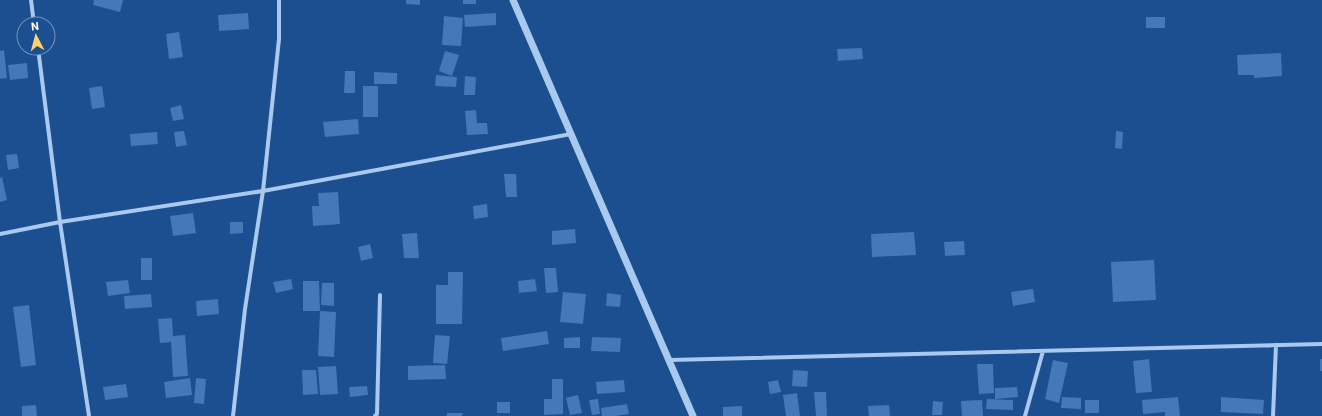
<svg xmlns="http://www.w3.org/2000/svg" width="1322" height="416" font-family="Roboto,sans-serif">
<rect width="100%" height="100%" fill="#1b4f8f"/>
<path fill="#4478b7" d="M94,0H123L120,12L93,5Z
M406,0H420V5L406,4Z
M463,0H476V4H463Z
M248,13L249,29L219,31L218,15Z
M496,13V25L465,27L464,15Z
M444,16L463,18L461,46L442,45Z
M1146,17H1165V28H1146Z
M179,32L183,57L169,59L166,34Z
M862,48L863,59L838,61L837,49Z
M4,50L7,78L0,79V51Z
M445,51L459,55L452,76L439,71Z
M1281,53L1282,76L1254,78V75H1238L1237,55Z
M27,63L28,78L10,80L8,65Z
M345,71H355V93H344Z
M374,72L397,73V84H374Z
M436,75L457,77L456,87L435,86Z
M465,76L476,77L475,95H464Z
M102,86L105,107L92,109L89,88Z
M363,86H378V117H363Z
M181,105L184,119L173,121L170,108Z
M476,110L477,123H487L488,134L467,135L465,111Z
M358,119L359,134L325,137L323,122Z
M184,131L187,145L176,147L174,132Z
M1116,131L1123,132L1122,149L1115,148Z
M157,132L158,144L131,146L130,134Z
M17,154L19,168L8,170L6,155Z
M504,174H516L517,197H506Z
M2,177L7,200L0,202V178Z
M338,192L340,224L313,226L312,206H319L318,193Z
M487,204L488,217L474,219L473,206Z
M193,213L196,233L173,236L170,216Z
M230,222H243V233L230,234Z
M575,229L576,243L552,245V231Z
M914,232L916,255L872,257L871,234Z
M417,233L419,258H404L402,234Z
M964,241L965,255L945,256L944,242Z
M370,244L373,258L361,261L358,247Z
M141,258H152V280H141Z
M1154,260L1156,300L1113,302L1111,262Z
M544,268H556L558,292L546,293Z
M448,272H463L462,324H436V285H448Z
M291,279L293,289L276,293L273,282Z
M535,279L537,291L519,293L518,281Z
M128,280L130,293L108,296L106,282Z
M303,281H319L320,311L336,312L334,357L318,356L320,311H303Z
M322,283H334V306L321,305Z
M1033,289L1035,302L1013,306L1011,292Z
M563,292L586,294L583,324L560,322Z
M607,293L621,295L620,307L606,306Z
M151,294L152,307L125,309L124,296Z
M218,299L219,314L197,316L196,301Z
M29,305L36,365L21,367L13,307Z
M172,318L173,336L185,335L188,376L173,377L171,342L160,343L158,319Z
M547,331L549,344L503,351L501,338Z
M435,335L450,336L447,364L433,363Z
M580,337V348H564V338Z
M592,337L621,338L620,352L591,351Z
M1149,359L1152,392L1136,393L1133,361Z
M1320,359H1322V371H1320Z
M1053,360L1068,363L1059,403L1045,399Z
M977,364H993L994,393L979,394Z
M445,365L446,379L408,380V366Z
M336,366L338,394L320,395L318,367Z
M302,370H316L318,394L303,395Z
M793,370L808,371L807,387L792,386Z
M190,378L192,395L166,398L164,382Z
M196,378L206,379L204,404L194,403Z
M552,379H563V414L544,415V399H552Z
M624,380L625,392L597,394L596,382Z
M778,380L781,392L770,394L768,382Z
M126,384L128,397L105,400L103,387Z
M367,386L368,395L350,397L349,387Z
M1017,387L1018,397L995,399V388Z
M814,392H826L827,416H816Z
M797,393L800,416H786L783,395Z
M578,395L582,413L570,415L566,398Z
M1062,397L1081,398V409L1061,408Z
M1178,397L1180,416H1165V412L1143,414L1142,400Z
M1221,397L1264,400L1263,414L1221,412Z
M598,399L600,414L592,415L589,400Z
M987,399L1013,400V410L986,409Z
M982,400L983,416H962L961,401Z
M1085,400H1099V413H1085Z
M933,401L943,402L942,415H932Z
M497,402H510V413H497Z
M627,404L629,414L616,416H602L601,408Z
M36,405L37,416H22V406Z
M889,405L890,416H869L868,406Z
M742,406V416H723V407Z
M447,413H463L462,416H447Z"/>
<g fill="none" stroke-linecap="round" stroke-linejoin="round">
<path stroke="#a9c9ee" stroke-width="4" d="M31,0L34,24
M38,48L60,222L89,416
M0,234L60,222L263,191L571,134
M669,360L1322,344
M233,416L245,309L263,191L279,39V0
M375,416L377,414L380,295
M1025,416L1043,351
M1273,416L1276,345"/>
<path stroke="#a9c9ee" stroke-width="7" d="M513,0L693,416"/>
</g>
<g transform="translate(36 36) rotate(354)"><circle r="19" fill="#1b4f8f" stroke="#7695bc"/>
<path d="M0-3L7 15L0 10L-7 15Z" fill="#ffd166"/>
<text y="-6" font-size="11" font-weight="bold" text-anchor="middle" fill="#ffffff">N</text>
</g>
</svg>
